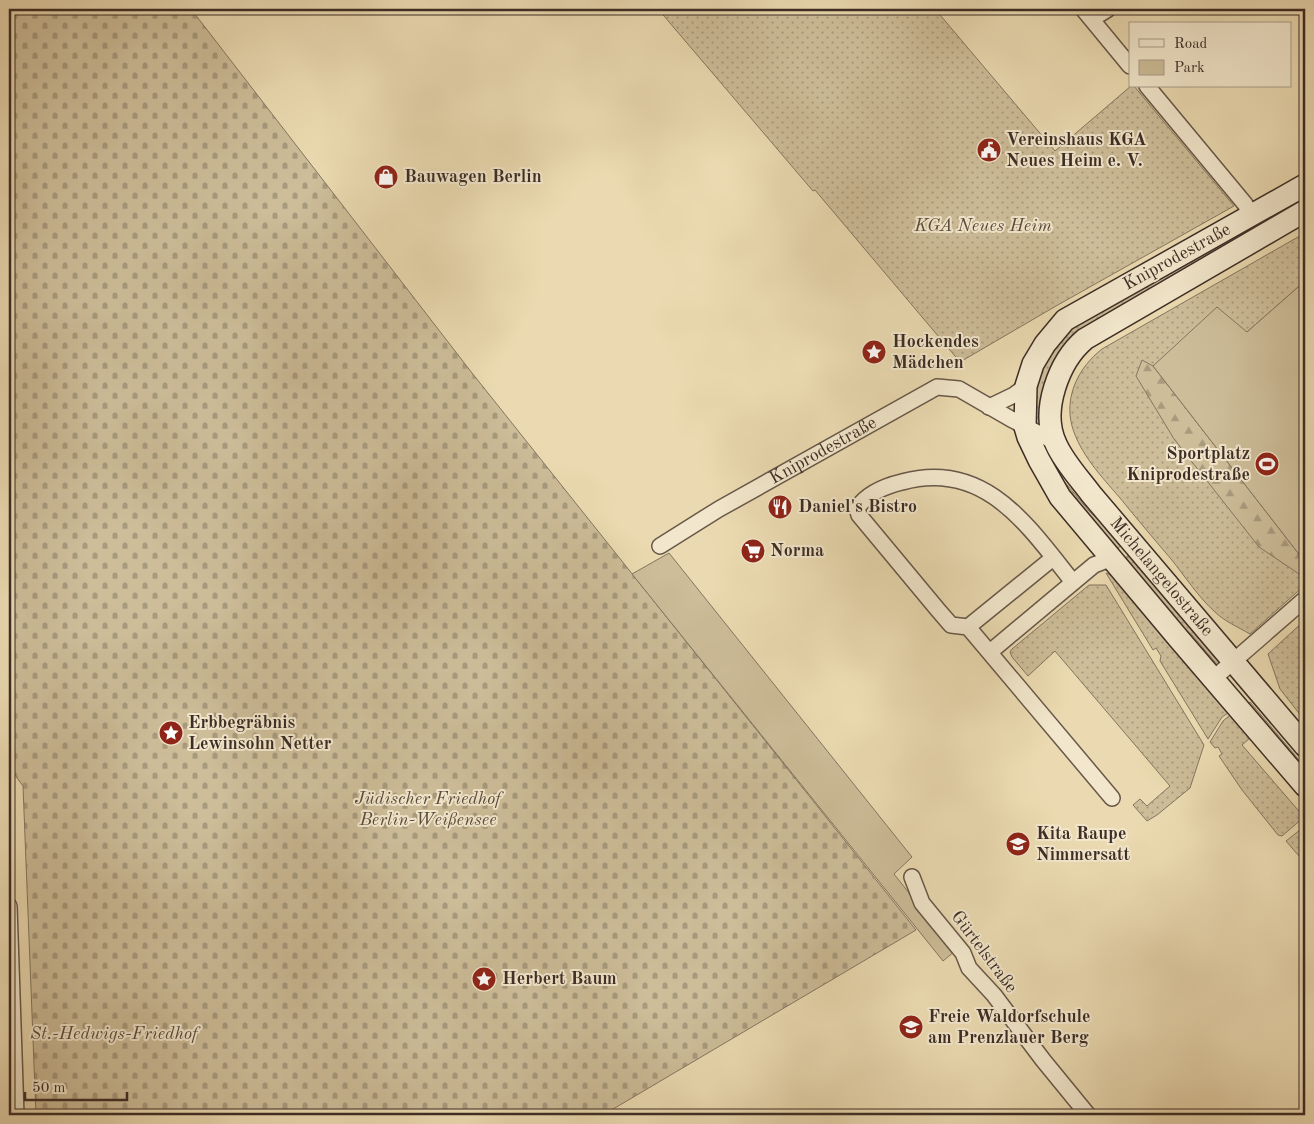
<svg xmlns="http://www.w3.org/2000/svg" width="1314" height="1124" font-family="'Old Standard TT',serif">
<defs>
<pattern id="grass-dots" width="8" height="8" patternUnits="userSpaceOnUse" patternTransform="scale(1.25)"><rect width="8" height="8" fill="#cdbd99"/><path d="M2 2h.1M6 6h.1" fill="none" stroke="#a89a7d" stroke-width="1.8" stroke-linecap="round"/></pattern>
<pattern id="forest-firs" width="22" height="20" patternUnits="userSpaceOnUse" patternTransform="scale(1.25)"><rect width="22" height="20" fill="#cdbd99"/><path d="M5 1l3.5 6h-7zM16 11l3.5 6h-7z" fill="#a89a7d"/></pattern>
<pattern id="cemetery-stones" width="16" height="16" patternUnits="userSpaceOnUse" patternTransform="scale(1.25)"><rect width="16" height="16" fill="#cdbd99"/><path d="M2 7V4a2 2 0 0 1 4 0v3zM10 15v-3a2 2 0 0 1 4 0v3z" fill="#a89a7d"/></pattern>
</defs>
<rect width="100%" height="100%" fill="#ebdab1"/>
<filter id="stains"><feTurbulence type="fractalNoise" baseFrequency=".004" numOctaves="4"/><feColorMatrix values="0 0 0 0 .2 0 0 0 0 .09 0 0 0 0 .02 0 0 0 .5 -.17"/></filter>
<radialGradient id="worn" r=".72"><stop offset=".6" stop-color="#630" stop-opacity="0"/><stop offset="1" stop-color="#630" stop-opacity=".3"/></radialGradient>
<path fill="url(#grass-dots)" stroke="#857560" d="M658,9H935L1055,151L1131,86H1134L1234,206L1056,306L960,362L815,190L813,191Z
M1305,192V205L1094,323L1046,432L1033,423V397L1041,366L1072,326Z
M1305,233V281L1247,332L1153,366L1305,562V585L1250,634C1238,627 1224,621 1215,612C1199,598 1184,575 1171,559C1154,539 1137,519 1120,498C1101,476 1080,454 1072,426C1064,396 1079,367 1102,349Z
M1058,474L1089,511L1124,543L1116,550L1061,484Z
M1132,552L1220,662L1218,664L1215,662L1192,635L1174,620L1123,560Z
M1106,573L1113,576L1228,713L1222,717L1208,739L1160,661L1161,656L1156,648L1153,650Z
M1089,585H1106L1204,745L1190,788L1157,815L1147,821L1133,805L1140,799L1147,806L1170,786L1055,651L1028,676L1012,657L1010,652L1012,649Z
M1305,620V721L1280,689L1268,654Z
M1250,702L1305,767V776L1246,705Z
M1230,715L1250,738L1242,745L1304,817L1282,836L1278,835L1242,790L1219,756L1222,754L1218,747L1215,748L1210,742L1223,721Z
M1305,826V863L1286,841Z"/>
<path fill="url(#forest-firs)" stroke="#857560" d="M1142,360L1153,366L1305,562V578L1259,547L1174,439L1136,376Z"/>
<path fill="url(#cemetery-stones)" stroke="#857560" d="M9,9H191L472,373L916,930L603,1115H36L23,786L9,767Z"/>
<path fill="#cdbd99" stroke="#857560" d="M1305,281V562L1153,366L1217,307L1247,332Z
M669,553L912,857L894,874L955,951L943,961L632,574Z"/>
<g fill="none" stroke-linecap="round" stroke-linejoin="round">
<defs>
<g id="minor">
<path d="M1083,9L1130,66"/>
<path d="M1092,19L1108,9"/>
<path d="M1147,86L1245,204L1251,215"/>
<path d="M989,407L1014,395L1026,386"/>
<path id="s1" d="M660,546L719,509L937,387L959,389L1011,419L1055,442"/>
<path d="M1073,582C1028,526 985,459 902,482C885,486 867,494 857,508L859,515L938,610L951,625L968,627L1112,798"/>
<path d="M968,627L1053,558"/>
<path d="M990,652L1094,565L1112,558"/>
<path d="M1213,679L1305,599"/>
<path d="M912,877L922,903L963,953L969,968L994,995L1043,1060L1088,1115"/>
<path d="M9,906L16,1115"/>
</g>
<g id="secondary">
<path d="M1305,185L1065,320L1045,344L1033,364L1026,386L1025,427L1028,437L1039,460L1060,497L1179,639L1305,786"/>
<path id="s2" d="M1305,211L1085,339C1059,361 1040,411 1056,444C1064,462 1079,478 1091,494L1305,746"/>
</g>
</defs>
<use href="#minor" stroke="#685849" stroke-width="18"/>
<use href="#secondary" stroke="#3d2d26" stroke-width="24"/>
<use href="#minor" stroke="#f2e7cc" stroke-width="15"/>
<use href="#secondary" stroke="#f2e7cc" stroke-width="21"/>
</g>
<defs>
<symbol id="civic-disc" viewBox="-11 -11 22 22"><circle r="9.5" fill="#8f2418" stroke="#f2e7cc"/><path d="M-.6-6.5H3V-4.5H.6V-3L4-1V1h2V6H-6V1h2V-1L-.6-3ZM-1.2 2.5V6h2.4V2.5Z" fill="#fff"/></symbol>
<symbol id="shop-disc" viewBox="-11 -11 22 22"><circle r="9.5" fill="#8f2418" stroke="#f2e7cc"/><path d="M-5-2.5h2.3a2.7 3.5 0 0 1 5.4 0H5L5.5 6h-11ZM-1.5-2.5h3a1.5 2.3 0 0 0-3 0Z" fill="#fff"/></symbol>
<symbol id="sight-disc" viewBox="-11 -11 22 22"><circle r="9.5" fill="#8f2418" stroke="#f2e7cc"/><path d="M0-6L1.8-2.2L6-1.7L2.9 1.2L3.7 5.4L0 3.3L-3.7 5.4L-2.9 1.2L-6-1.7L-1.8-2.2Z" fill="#fff"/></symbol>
<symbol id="stadium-disc" viewBox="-11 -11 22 22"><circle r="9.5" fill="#8f2418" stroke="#f2e7cc"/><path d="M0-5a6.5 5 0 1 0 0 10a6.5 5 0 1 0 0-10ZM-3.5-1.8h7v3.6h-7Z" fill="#fff"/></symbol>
<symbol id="restaurant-disc" viewBox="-11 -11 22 22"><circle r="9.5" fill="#8f2418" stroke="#f2e7cc"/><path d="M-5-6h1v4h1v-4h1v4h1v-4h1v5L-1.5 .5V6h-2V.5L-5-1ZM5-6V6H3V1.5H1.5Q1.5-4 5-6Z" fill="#fff"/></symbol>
<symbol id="supermarket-disc" viewBox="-11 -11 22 22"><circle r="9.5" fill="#8f2418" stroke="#f2e7cc"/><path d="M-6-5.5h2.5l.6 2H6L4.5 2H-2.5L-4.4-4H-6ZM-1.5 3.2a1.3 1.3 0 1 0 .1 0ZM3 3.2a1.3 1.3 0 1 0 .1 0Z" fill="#fff"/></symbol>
<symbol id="school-disc" viewBox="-11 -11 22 22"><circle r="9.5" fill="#8f2418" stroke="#f2e7cc"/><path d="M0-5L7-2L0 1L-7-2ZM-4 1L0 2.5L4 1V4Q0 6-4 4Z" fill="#fff"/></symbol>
</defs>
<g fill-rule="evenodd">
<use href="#civic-disc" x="975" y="136" width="28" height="28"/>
<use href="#shop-disc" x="372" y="163" width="28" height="28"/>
<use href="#sight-disc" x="860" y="338" width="28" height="28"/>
<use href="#stadium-disc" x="1253" y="450" width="28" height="28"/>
<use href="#restaurant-disc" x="766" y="493" width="28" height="28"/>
<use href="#supermarket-disc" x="739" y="537" width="28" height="28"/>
<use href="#sight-disc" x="157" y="719" width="28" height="28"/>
<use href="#school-disc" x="1004" y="830" width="28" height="28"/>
<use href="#sight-disc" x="470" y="965" width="28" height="28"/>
<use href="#school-disc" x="897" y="1013" width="28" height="28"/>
</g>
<g text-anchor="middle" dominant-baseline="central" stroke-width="4" stroke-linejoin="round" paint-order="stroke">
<g font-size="18" font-weight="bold" fill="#3d2d26" stroke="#f2e7cc" text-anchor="start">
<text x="1006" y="140">Vereinshaus KGA<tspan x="1006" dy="21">Neues Heim e. V.</tspan></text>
<text x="404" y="177">Bauwagen Berlin</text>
<text x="892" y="342">Hockendes<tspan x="892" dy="21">Mädchen</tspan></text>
<text x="1250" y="454" text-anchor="end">Sportplatz<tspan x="1250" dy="21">Kniprodestraße</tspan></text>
<text x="798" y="507">Daniel's Bistro</text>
<text x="770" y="551">Norma</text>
<text x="188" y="723">Erbbegräbnis<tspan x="188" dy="21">Lewinsohn Netter</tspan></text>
<text x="1036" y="834">Kita Raupe<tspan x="1036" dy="21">Nimmersatt</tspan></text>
<text x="502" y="979">Herbert Baum</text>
<text x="928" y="1017">Freie Waldorfschule<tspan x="928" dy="21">am Prenzlauer Berg</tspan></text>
</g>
<g font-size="18" font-style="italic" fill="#5a4a3d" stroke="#f2e7cc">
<text x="983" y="226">KGA Neues Heim</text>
<text x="428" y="799">Jüdischer Friedhof<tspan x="428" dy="21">Berlin-Weißensee</tspan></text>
<text x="114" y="1034">St.-Hedwigs-Friedhof</text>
</g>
<g font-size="18" fill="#3d2d26" stroke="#f2e7cc">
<text transform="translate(1177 257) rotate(-29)">Kniprodestraße</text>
<text stroke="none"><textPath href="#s1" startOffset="189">Kniprodestraße</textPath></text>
<text stroke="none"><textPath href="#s2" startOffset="540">Michelangelostraße</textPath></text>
<text transform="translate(984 952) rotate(53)">Gürtelstraße</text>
</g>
</g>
<rect width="1314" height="1124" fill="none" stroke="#ebdab1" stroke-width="30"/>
<rect x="10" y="10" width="1294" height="1104" fill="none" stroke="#3d2d26" stroke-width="2.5"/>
<rect x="15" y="15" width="1284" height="1094" fill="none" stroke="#3d2d26"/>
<rect x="1129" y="22" width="162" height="65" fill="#f2e7cc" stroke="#aa9d8a"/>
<rect x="1139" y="39" width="25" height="8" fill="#f2e7cc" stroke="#aa9d8a"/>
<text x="1174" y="48" font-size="15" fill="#3d2d26">Road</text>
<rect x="1139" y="60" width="25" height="15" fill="#cdbd99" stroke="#aa9d8a"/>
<text x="1174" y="72" font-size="15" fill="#3d2d26">Park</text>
<path d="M25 1092v8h102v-8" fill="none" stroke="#3d2d26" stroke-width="2.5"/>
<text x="32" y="1092" font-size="15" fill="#3d2d26" stroke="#f2e7cc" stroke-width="4" paint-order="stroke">50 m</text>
<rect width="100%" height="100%" filter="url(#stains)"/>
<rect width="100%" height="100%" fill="url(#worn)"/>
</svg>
